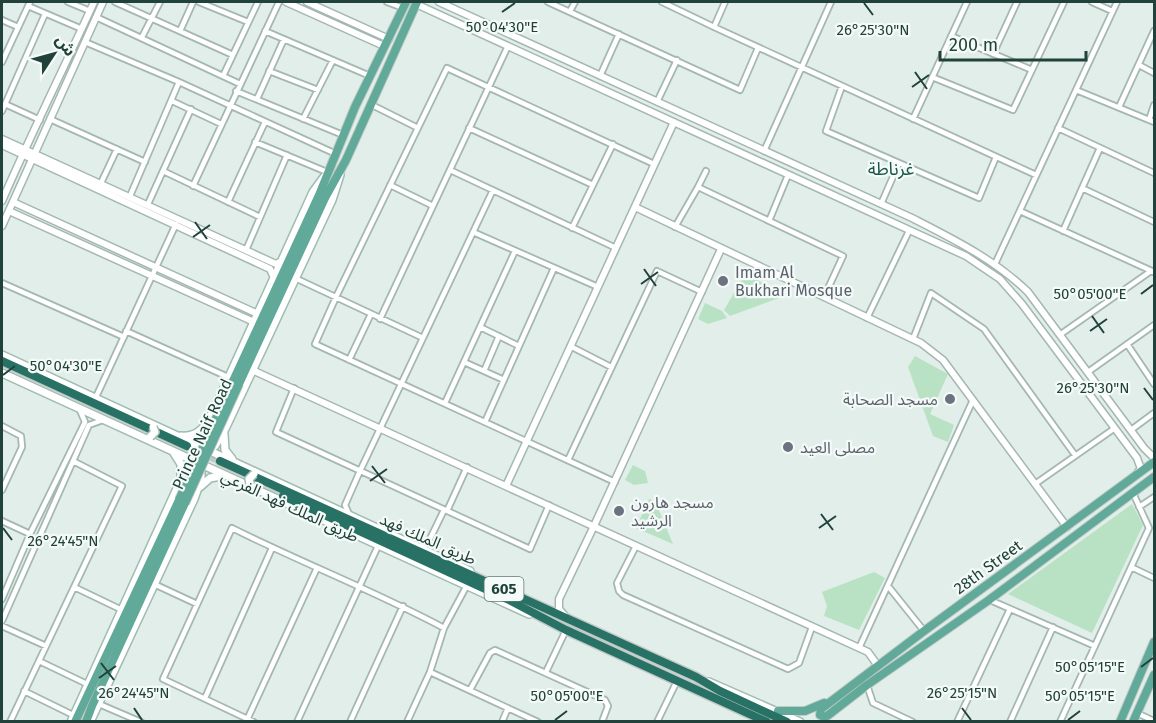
<svg xmlns="http://www.w3.org/2000/svg" width="1156" height="723" font-family="'Fira Sans','Noto Sans Arabic',sans-serif">
<rect width="100%" height="100%" fill="#e2eee9"/>
<path fill="#b9e2c5" d="M745,274L779,291V298L730,316L724,310Z
M705,303L722,311L727,318L708,324L698,319Z
M915,356L948,374L930,414L954,425L948,442L933,436L908,367Z
M633,465L645,471L648,483L634,485L625,480Z
M649,499L655,501L673,544L636,528Z
M1132,504L1143,525L1092,633L1008,594Z
M874,572L885,578L859,630L824,616L827,606L822,592Z"/>
<g fill="none" stroke-linecap="round" stroke-linejoin="round">
<path stroke="#bbccc6" stroke-width="8" stroke-dasharray="8 4" stroke-linecap="butt" d="M187,446L220,461"/>
<defs>
<path id="minor" d="M68,2L90,11
M115,2L233,55
M199,2L248,22
M387,2L403,8
M548,2L740,90L758,48
M662,2L714,27L1036,175
M1092,2L1112,11
M28,6L82,29
M570,11L575,2
M96,17L240,84
M2,20L18,27
M714,27L725,2
M180,31L193,2
M265,31L370,76
M951,36L1032,70
M142,37L160,2
M85,42L179,82L336,154
M993,54L1017,2
M2,62L30,2
M1139,65L1154,73
M269,71L318,90
M223,76L258,2
M600,76L619,34
M932,77L1013,110L1064,2
M842,86L826,131L979,198L996,157
M1076,90L1154,122
M236,91L343,135
M257,99L284,39
M172,101L221,124
M657,102L677,60
M5,104L40,120
M370,104L418,128
M1119,107L1154,31
M2,111L45,14
M50,119L145,162
M303,119L333,60
M913,119L967,2
M1149,120L1154,105
M469,128L593,185
M1058,128L1154,173
M255,142L327,172
M764,151L831,2
M450,170L616,248
M163,171L260,217
M101,183L117,149
M390,185L433,206
M193,186L279,2
M698,187L706,171
M1082,188L1154,222
M130,196L179,82
M228,202L265,122
M148,204L191,109
M881,204L899,163
M1020,211L1154,272
M769,221L788,175
M675,227L698,187L843,256L824,297
M572,228L613,144
M1063,231L1100,148
M473,232L598,287
M246,250L287,155
M995,264L1117,2
M295,278L423,338
M2,283L124,337
M867,318L909,231
M380,319L508,46
M480,327L519,346
M126,331L228,377
M1061,334L1151,271
M913,339L931,293L984,329L1075,455
M1127,344L1154,384
M570,346L611,367
M349,360L371,314
M464,362L504,380
M484,371L499,336
M1088,372L1154,325
M294,388L276,432L530,549L549,505
M96,397L176,224
M445,403L515,251
M485,422L554,268
M2,426L21,436L22,447L2,490
M1131,430L1154,413
M568,460L657,271L702,292
M615,482L315,344L336,297L447,68L654,164
M1035,484L1115,428
M1139,507L1154,497
M447,511L467,467
M349,514L345,505L360,471L493,190
M2,521L30,534
M420,546L425,545L429,541L444,510
M636,546L617,583L619,591L623,595L788,669L799,663L812,627
M1131,567L1154,578
M154,584L197,604
M888,586L924,631
M74,587L122,610
M2,599L30,534L85,422L79,408
M990,600L1095,646
M2,621L89,425L103,420
M2,626L46,646
M859,648L973,400
M39,661L87,684
M430,672L538,722
M546,672L566,630
M867,685L873,703L913,722
M470,690L490,653L495,650L605,700L608,706L602,722
M24,691L73,715
M205,698L272,548
M99,704L141,722
M1137,713L1154,721
M10,722L122,486L73,461
M246,722L317,568
M254,722L163,679L232,528C302,563 375,591 444,628
M297,722L378,546
M350,722L403,606
M407,722L430,672L444,628L466,587
M502,722L508,708
M657,722L677,681
M957,722L1010,609
M1010,722L1053,627
M1060,722L1149,528L1133,493"/>
<path id="tertiary" d="M286,2L384,46
M307,2L389,39
M439,2L912,218C953,239 994,259 1028,292L1144,448L1154,458
M416,4L966,256L1000,279L1022,304L1137,458L1141,469L1138,472
M2,139L265,259L276,264L282,261
M2,145L270,269L274,278
M2,201C31,134 64,68 94,2
M13,202L258,314
M635,207L921,343L943,360L1067,527
M9,211L254,322
M2,226L103,2
M252,370L868,652L878,666
M506,486L674,122
M565,616L559,609V599L594,526L721,249"/>
<path id="secondary" d="M2,355L470,571
M2,373L529,614
M224,434L225,450L232,459
M181,436C204,438 209,418 218,401L313,192L324,177
M208,450L215,446L225,429L332,200L340,175
M174,453L181,464V478
M200,487L210,478L221,476
M709,682L800,722
M71,722L179,484L189,468L197,463
M90,722L194,499L201,479V469"/>
<path id="primary" d="M233,381L319,195L355,107L406,2
M239,384L325,198L346,160L417,2
M1154,462L924,631L821,709L820,715L824,717L827,716L867,685L989,600L1154,477
M778,711H805L824,703
M75,722L179,500
M86,722L92,706L185,503
M1120,722L1154,642
M1133,722L1154,675"/>
<path id="motorway" d="M2,361L187,446
M220,461L696,677L720,691L787,722
M283,496L507,599L566,630L767,722"/>
</defs>
<use href="#minor" stroke="#a4b7b1" stroke-width="8"/>
<use href="#tertiary" stroke="#a4b7b1" stroke-width="9"/>
<use href="#secondary" stroke="#9fbbb2" stroke-width="10"/>
<use href="#primary" stroke="#c1cac8" stroke-width="10"/>
<use href="#motorway" stroke="#c1cac8" stroke-width="11"/>
<use href="#minor" stroke="#fff" stroke-width="4.5"/>
<use href="#tertiary" stroke="#fff" stroke-width="6"/>
<use href="#secondary" stroke="#fff" stroke-width="7"/>
<use href="#primary" stroke="#61a999" stroke-width="8"/>
<use href="#motorway" stroke="#287265" stroke-width="8"/>
<defs>
<path id="secondary-bridge" d="M150,437L155,432L153,427
M250,484L249,479L254,474"/>
<path id="primary-bridge" d="M179,500L233,381
M185,503L239,384"/>
</defs>
<use href="#secondary-bridge" stroke="#9fbbb2" stroke-width="10" stroke-linecap="butt"/>
<use href="#primary-bridge" stroke="#c1cac8" stroke-width="10" stroke-linecap="butt"/>
<use href="#secondary-bridge" stroke="#fff" stroke-width="7"/>
<use href="#primary-bridge" stroke="#61a999" stroke-width="8"/>
</g>
<path fill="none" stroke="#20423a" stroke-width="2" d="M864,3L873,15M502,12L515,3M915,72L927,89M912,87L929,75M195,222L207,239M193,237L210,225M644,269L656,286M641,284L658,272M1141,294L1153,285M1092,316L1104,333M1090,331L1107,319M3,375L15,366M1144,388L1153,400M372,466L385,483M370,481L387,469M821,514L833,530M3,528L12,540M819,528L836,516M101,663L114,680M1141,667L1153,658M99,678L116,666M134,708L142,720M962,708L971,720M555,720L567,711M1068,720L1080,711"/>
<g fill="#6b7280" stroke="#f4faf7" stroke-width="2">
<circle cx="723" cy="281" r="6"/>
<circle cx="950" cy="399" r="6"/>
<circle cx="788" cy="447" r="6"/>
<circle cx="619" cy="511" r="6"/>
</g>
<g text-anchor="middle" dominant-baseline="central" stroke-width="4.5" stroke-linejoin="round" paint-order="stroke">
<rect fill="#f4faf7" stroke="#607973" stroke-width="1.5" x="484.5" y="577" width="39" height="24" rx="4.5"/>
<g font-size="15" font-weight="bold" fill="#20423a">
<text x="504" y="589">605</text>
</g>
<g font-size="16" fill="#5b616d" stroke="#f4faf7" text-anchor="start">
<text x="735" y="272">Imam Al<tspan x="735" dy="18">Bukhari Mosque</tspan></text>
<text x="938" y="399" text-anchor="end">مسجد الصحابة</text>
<text x="800" y="447">مصلى العيد</text>
<text x="631" y="502">مسجد هارون<tspan x="631" dy="18">الرشيد</tspan></text>
</g>
<g font-size="16" fill="#20423a" stroke="#f4faf7">
<text transform="translate(202 434) rotate(-65)">Prince Naif Road</text>
<text transform="translate(290 506) rotate(25)">طريق الملك فهد الفرعي</text>
<text transform="translate(428 539) rotate(24)">طريق الملك فهد</text>
<text transform="translate(988 567) rotate(-36)">28th Street</text>
</g>
<g font-size="18" fill="#195749" stroke="#f4faf7">
<text x="891" y="169">غرناطة</text>
</g>
</g>
<g font-size="15" text-anchor="middle" fill="#20423a" stroke="#f4faf7" stroke-width="4.5" stroke-linejoin="round" paint-order="stroke">
<text x="502" y="32">50°04'30"E</text>
<text x="873" y="35">26°25'30"N</text>
<text x="1090" y="299">50°05'00"E</text>
<text x="66" y="371">50°04'30"E</text>
<text x="1093" y="393">26°25'30"N</text>
<text x="63" y="546">26°24'45"N</text>
<text x="1090" y="672">50°05'15"E</text>
<text x="134" y="698">26°24'45"N</text>
<text x="962" y="698">26°25'15"N</text>
<text x="567" y="701">50°05'00"E</text>
<text x="1080" y="701">50°05'15"E</text>
</g>
<rect width="1156" height="723" fill="none" stroke="#20423a" stroke-width="6"/>
<g transform="translate(54 54) rotate(54)" stroke="#f4faf7" stroke-width="4.5" paint-order="stroke">
<path d="M0-4.5L10 22L0 15L-10 22Z" fill="#20423a"/>
<text y="-9" font-size="16" font-weight="bold" text-anchor="middle" fill="#20423a">ش</text>
</g>
<path d="M940 51v9h146v-9" fill="none" stroke="#20423a" stroke-width="3"/>
<text x="949" y="51" font-size="18" fill="#20423a" stroke="#f4faf7" stroke-width="4.5" paint-order="stroke">200 m</text>
</svg>
